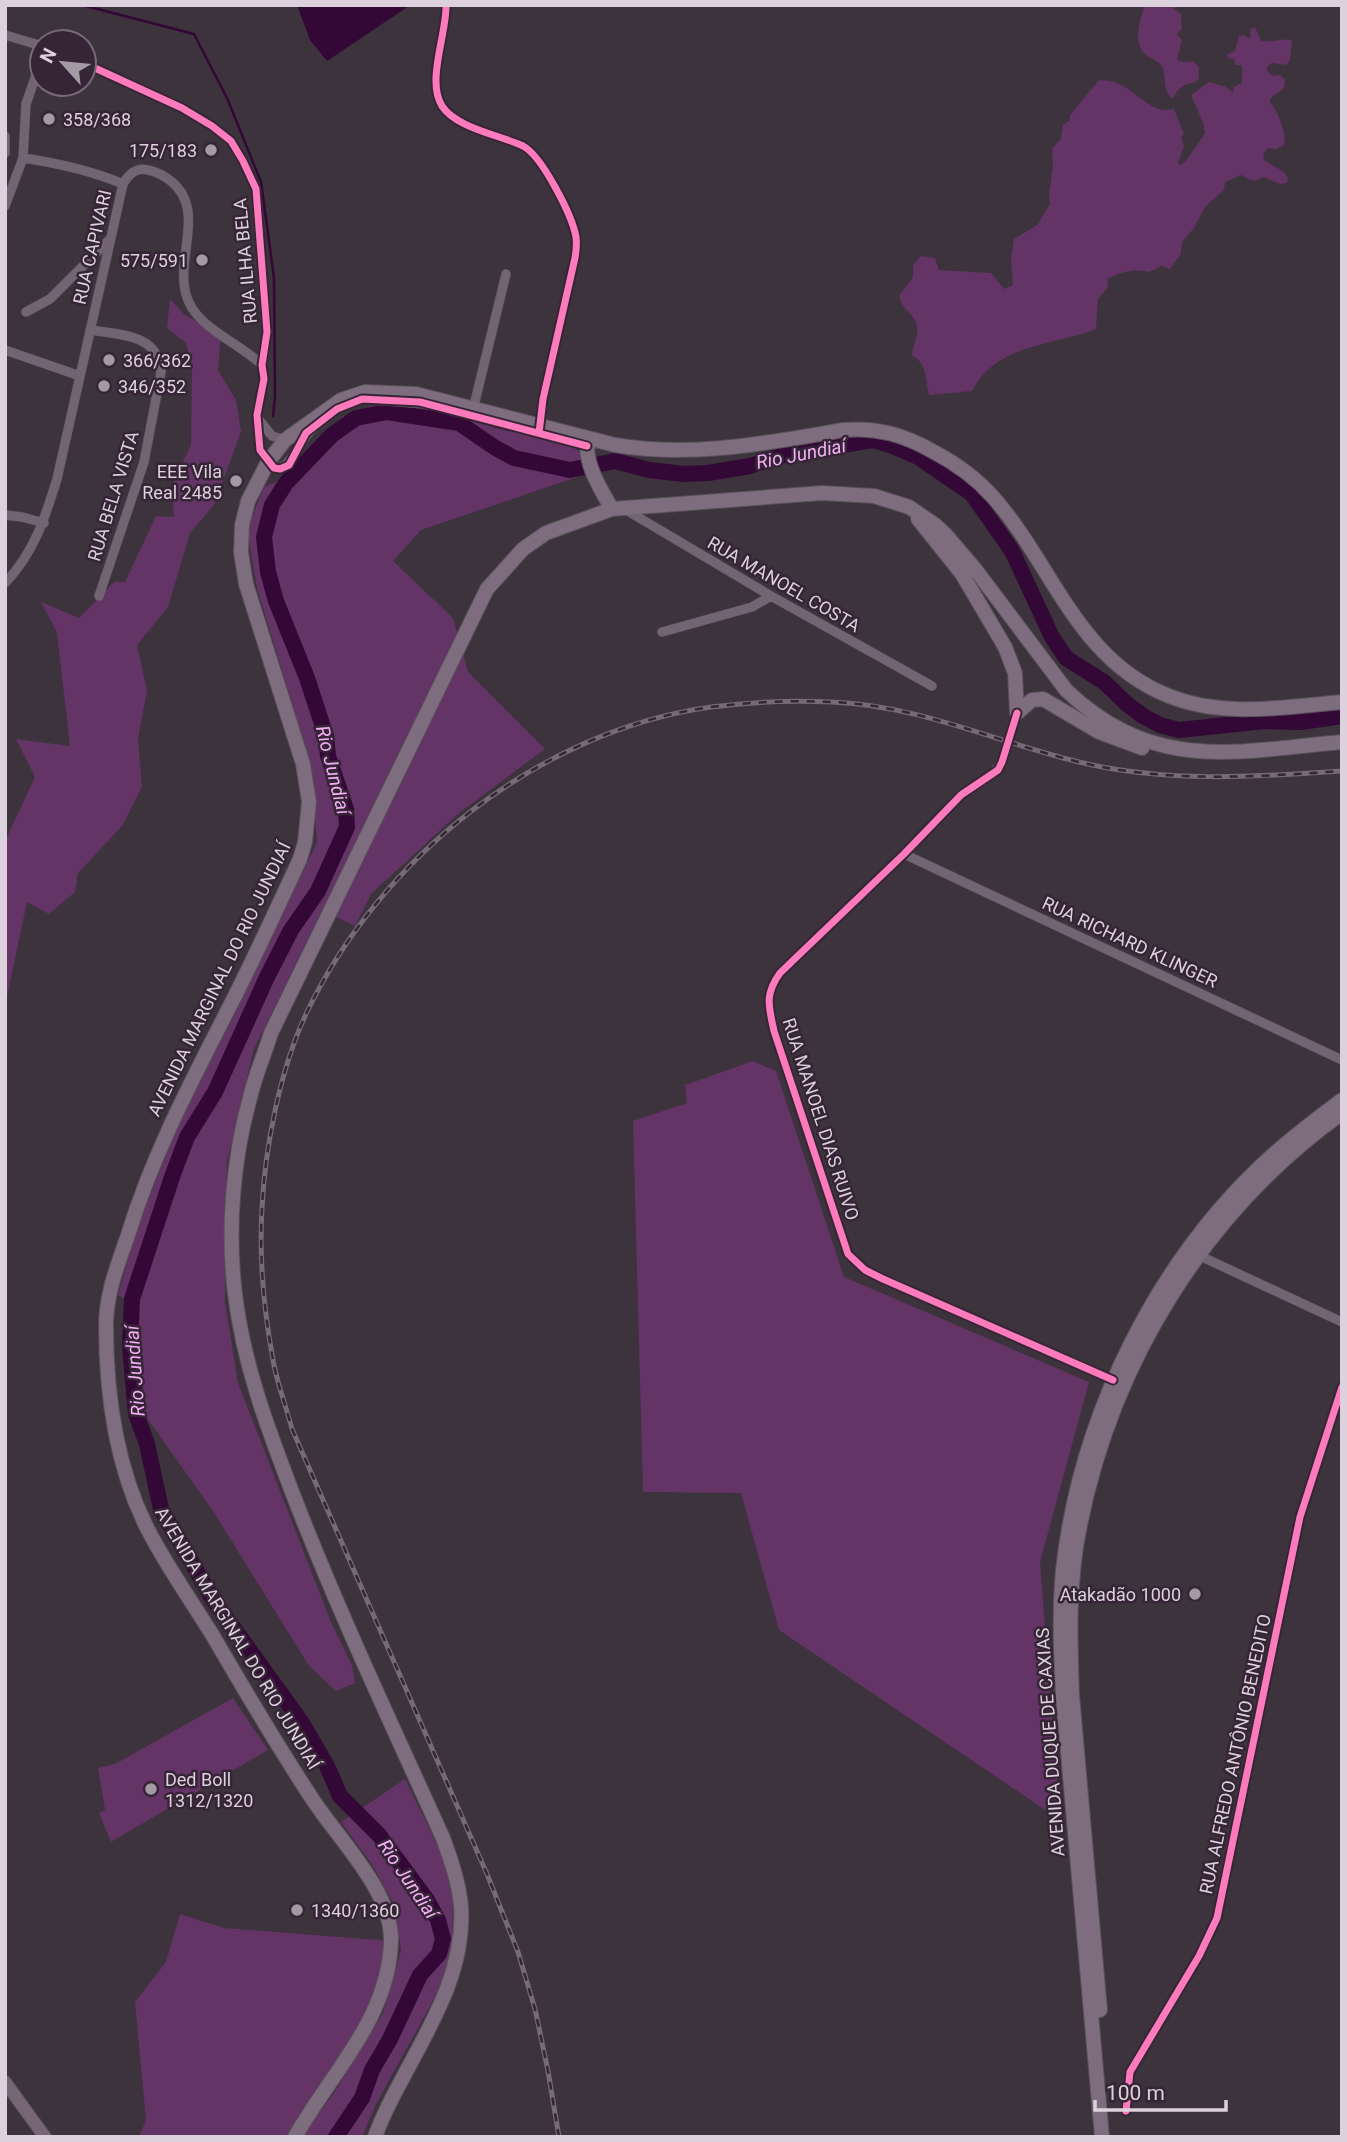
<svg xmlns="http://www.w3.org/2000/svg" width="1347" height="2142" font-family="Roboto,sans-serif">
<rect width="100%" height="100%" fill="#3c333c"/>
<path fill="#633465" d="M1147,5H1177L1174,9L1181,14L1182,29L1177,34L1182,40L1177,60L1184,62L1193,61L1199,67V79L1194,83C1184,83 1177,89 1173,99C1163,92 1166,79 1163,69C1160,60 1152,60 1146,55C1132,43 1140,21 1144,7Z
M1255,27L1261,41C1272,43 1281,38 1292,40L1290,60L1286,65L1272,63L1268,66L1267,71L1273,76L1280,75L1285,80L1284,88L1271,98L1270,102C1278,112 1287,133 1284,145L1276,149L1268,148L1263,154L1264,160L1284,172L1288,178L1287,183L1280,184L1263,177C1254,183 1250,180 1241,175L1225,182L1224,190L1205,207L1194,228L1182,242L1181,254L1170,269L1161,266L1149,272C1134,268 1121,272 1107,279L1108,287L1098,299L1096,329C1052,346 996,344 972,391L929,395C925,378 928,365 912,355C912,344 922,333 915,321C909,309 904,312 899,296L913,277V265L921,256L935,258L939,270L991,273L1004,289L1013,285L1011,259L1014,239L1037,225L1050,204L1049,195L1053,165L1052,149L1061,139L1063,125L1069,121L1070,115L1098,81C1130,76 1146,117 1174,109L1184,134L1181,137L1184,147L1178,162L1180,165L1186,161L1205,133L1204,125L1191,95L1209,82L1224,86L1233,92L1234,87L1242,83V65H1235L1234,59L1228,58L1227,54L1235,51L1239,36L1243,35L1250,39L1251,29Z
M170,299L185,315L221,335L218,370L236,400L241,432L214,505L190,533L168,607L137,645L147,691L138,738L142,787L123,825L78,873L75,892L49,914L27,902L5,1006V841L35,777L16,739L70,746L57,633L41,602L79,618L114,582H125L156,516L174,517L172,485L191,445L192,369L186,343L167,328Z
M372,406L433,409L574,447L580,453L586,474L421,530L393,561L453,618L468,672L545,749L459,813L371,894L355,926L322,910L254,1049L227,1162L225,1302L238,1383L331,1622L352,1665L355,1683L336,1691L309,1666L213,1511L147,1418L138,1345V1306L118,1295L137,1229L181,1116L232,1020L317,842L310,762L257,588L247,529L264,487L281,480L342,417Z
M753,1061L776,1071L844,1277L1089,1382L1040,1562L1060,1820L779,1630L741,1493L643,1492L633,1121L687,1103L685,1085Z
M233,1698L268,1750L111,1842L99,1813L105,1810L98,1768L115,1764Z
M405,1779L444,1858L453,1902L452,1948L439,1990L376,2104L362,2137H304L307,2129L334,2093L383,2013L401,1950L394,1905L373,1866L341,1822Z
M180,1914L224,1928L391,1941L380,1999L295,2137H139L146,2120L135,2002L166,1962Z"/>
<path fill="#330736" d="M297,5H409V6L327,61L310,40Z"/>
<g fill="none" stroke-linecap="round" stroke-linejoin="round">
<path stroke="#330736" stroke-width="2.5" d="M82,5L194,34L227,98L261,182L274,278L275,397L273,416
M272,493V505"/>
<path stroke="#330736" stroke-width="16" d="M336,2137L362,2098L372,2070L390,2039L420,1975L439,1954L443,1939L438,1920L427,1900L379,1835L340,1796L327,1766L302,1723L212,1598L161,1509L147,1444L136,1414L130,1346L132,1299L172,1177L187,1137L215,1092L267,977L291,930L318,891L347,827L346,809L328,756L326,736L307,678L276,601L268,572L264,537L272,505L286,483L332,435L356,418L387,412L459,423L494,447L514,458L570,470L615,461L649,470L684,474L708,473L750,466L783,455L873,440L895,447L918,457L972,494L1012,551L1052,637L1066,658L1104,682L1127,704L1143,716L1160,725L1179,730L1265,721L1301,722L1342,716"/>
<defs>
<path id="minor" d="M446,5C447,33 426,81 442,106C456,128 500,135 523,146C542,156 572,215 576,237C577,244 576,252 575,258L543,399L540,428
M5,35L42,46
M84,63L182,108L212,126L231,141L243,161L256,189L267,332L262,365L264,379L257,415L260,450L274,468C292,471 298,439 314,428
M5,136V153
M23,158C57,163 90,170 123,184
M5,206L23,158L26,104L42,58
M26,312L50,299L110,239
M90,330C121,335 159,334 161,372L144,462L99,596
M5,350L80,376
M361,399L427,404
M472,414L506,274
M474,416L587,446
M260,421L272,436L285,440
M626,510L771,596L932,686
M5,515L22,517L44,523
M5,583C34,553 45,518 57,479L123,184C129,174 136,167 148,170C158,172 165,176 172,182C210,214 167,269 192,308C206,331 243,346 262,365
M662,632L752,607L771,596
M1005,753L1002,762L993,774L961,795L904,854L780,973C764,995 769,1007 774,1031L848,1254L865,1270L883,1279L1113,1380
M904,854L1342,1060
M1198,1255L1342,1322
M1126,2111L1130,2072L1199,1956L1217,1918L1300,1517L1342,1387"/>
<path id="secondary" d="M5,2082L45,2137"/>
<path id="primary" d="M588,439C583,462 601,490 612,509
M918,519L962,574L1005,647L1015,673L1017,713
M1017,713L1032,700L1043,699L1099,732L1142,748
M1100,2010L1072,1695C1070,1639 1068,1581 1080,1525C1113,1361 1205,1211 1342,1113
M295,2137C330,2074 389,2019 391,1941C392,1891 340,1841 313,1800C278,1747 245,1691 213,1636C191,1600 165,1564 146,1526C116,1465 106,1392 106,1325C106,1294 118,1264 128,1235C154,1150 196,1073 236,994C258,950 279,904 300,859L305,842L309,802L303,764L246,584L241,552L242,525L248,501L268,462L285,440L341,400L365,392L416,394L615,445C692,458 767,443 843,430C877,427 905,435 934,452C955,463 977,479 993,497C1053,565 1077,660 1169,696C1224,718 1285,707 1342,702
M375,2137C383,2113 396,2091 408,2068C435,2018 465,1966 461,1906C459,1883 451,1860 443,1838C392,1725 339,1613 294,1497C268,1429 244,1367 235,1294C227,1228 233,1157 251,1094C256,1073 265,1053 271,1033L487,589L523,549L546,533L612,509L822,493L874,496L909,507L934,524L946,535L975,569L1066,690C1153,773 1234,752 1342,742
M1102,2137L1063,1697C1061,1655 1059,1612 1063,1570C1080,1415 1158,1257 1275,1153C1297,1134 1319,1117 1342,1100"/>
</defs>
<use href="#minor" stroke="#585058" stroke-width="10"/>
<use href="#secondary" stroke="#585058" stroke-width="14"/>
<use href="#primary" stroke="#585058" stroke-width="16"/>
<use href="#minor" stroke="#726473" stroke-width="9"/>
<use href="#secondary" stroke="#766676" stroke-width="12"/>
<use href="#primary" stroke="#7e6c7f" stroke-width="14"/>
<defs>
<path id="rail" d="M559,2137L548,2071L535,2009L518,1952L487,1874L292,1429C286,1406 277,1383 273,1360C264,1311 259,1258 262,1208C265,1147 280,1070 306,1014C380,858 538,731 711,707C750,702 792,700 831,702C918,705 996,742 1079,762C1166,783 1254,777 1342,771"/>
</defs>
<use href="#rail" stroke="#756a75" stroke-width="5"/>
<use href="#rail" stroke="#362536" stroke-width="2.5" stroke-dasharray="8" stroke-linecap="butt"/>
<defs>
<path id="minor-bridge" d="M1005,753L1014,721"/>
</defs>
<use href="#minor-bridge" stroke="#585058" stroke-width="10" stroke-linecap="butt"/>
<use href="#minor-bridge" stroke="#726473" stroke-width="9"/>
<defs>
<path id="cycleway" d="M446,5C447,33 426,81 442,106C456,128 500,135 523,146C542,156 572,215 576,237C577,244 576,252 575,258L543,399L539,433
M84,63L182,108L212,126L231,141L243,161L256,189L267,332L262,365L264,379L257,415L260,450L274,468L280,469L289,465L306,433L337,409L362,399L420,402L587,446
M1017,713L1002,762L998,770L961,795L904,854L780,973C764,995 769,1007 774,1031L848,1254L865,1270L883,1279L1113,1380
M1126,2111L1130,2072L1199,1956L1217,1918L1300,1517L1342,1387"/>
</defs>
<use href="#cycleway" stroke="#362536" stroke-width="11"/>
<use href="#cycleway" stroke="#fd7abc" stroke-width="7"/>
</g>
<g fill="#a49aa4" stroke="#362536" stroke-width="2.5">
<circle cx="49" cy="119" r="7"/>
<circle cx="211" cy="150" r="7"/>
<circle cx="202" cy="260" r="7"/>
<circle cx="109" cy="360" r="7"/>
<circle cx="104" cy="386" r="7"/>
<circle cx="236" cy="481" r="7"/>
<circle cx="1195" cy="1594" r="7"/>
<circle cx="151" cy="1789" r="7"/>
<circle cx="297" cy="1910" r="7"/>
</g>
<g text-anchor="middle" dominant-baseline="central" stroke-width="5" stroke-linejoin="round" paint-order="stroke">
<g font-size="18" fill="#dcd1dc" stroke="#362536" text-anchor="start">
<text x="63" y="119">358/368</text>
<text x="197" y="150" text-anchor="end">175/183</text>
<text x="188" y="260" text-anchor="end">575/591</text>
<text x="123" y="360">366/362</text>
<text x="118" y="386">346/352</text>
<text x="222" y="471" text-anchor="end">EEE Vila<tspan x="222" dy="21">Real 2485</tspan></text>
<text x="1181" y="1594" text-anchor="end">Atakadão 1000</text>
<text x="165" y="1779">Ded Boll<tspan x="165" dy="21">1312/1320</tspan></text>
<text x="311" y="1910">1340/1360</text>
</g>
<g font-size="18" fill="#dcd1dc" stroke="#362536">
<text transform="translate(92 247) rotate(-77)">RUA CAPIVARI</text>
<text transform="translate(245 261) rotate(-95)">RUA ILHA BELA</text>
<text transform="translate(113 496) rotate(-73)">RUA BELA VISTA</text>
<text transform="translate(784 584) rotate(30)">RUA MANOEL COSTA</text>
<text transform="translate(1130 942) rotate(25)">RUA RICHARD KLINGER</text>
<text transform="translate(219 979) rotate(-64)">AVENIDA MARGINAL DO RIO JUNDIAÍ</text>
<text transform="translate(821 1119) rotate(72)">RUA MANOEL DIAS RUIVO</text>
<text transform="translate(238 1638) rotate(59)">AVENIDA MARGINAL DO RIO JUNDIAÍ</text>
<text transform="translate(1050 1742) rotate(-94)">AVENIDA DUQUE DE CAXIAS</text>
<text transform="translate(1235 1754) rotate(-78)">RUA ALFREDO ANTÔNIO BENEDITO</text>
</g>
<g font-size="19" font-style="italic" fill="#f5aff7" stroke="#362536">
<text transform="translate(801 454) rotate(-11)">Rio Jundiaí</text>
<text transform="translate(333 770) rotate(76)">Rio Jundiaí</text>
<text transform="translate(135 1371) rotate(-94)">Rio Jundiaí</text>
<text transform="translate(408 1879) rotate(56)">Rio Jundiaí</text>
</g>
</g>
<rect width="1347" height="2142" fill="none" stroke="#dcd1dc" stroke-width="14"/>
<g transform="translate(63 63) rotate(297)"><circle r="33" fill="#362536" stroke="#786a78" stroke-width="2"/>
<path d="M0-5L12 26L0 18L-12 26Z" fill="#a49aa4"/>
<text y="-10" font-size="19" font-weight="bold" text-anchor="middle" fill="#dcd1dc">N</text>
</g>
<path d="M1095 2100v10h131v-10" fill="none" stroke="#dcd1dc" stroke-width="3.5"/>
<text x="1106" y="2100" font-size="21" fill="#dcd1dc" stroke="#362536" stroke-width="5" paint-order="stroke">100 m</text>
</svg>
